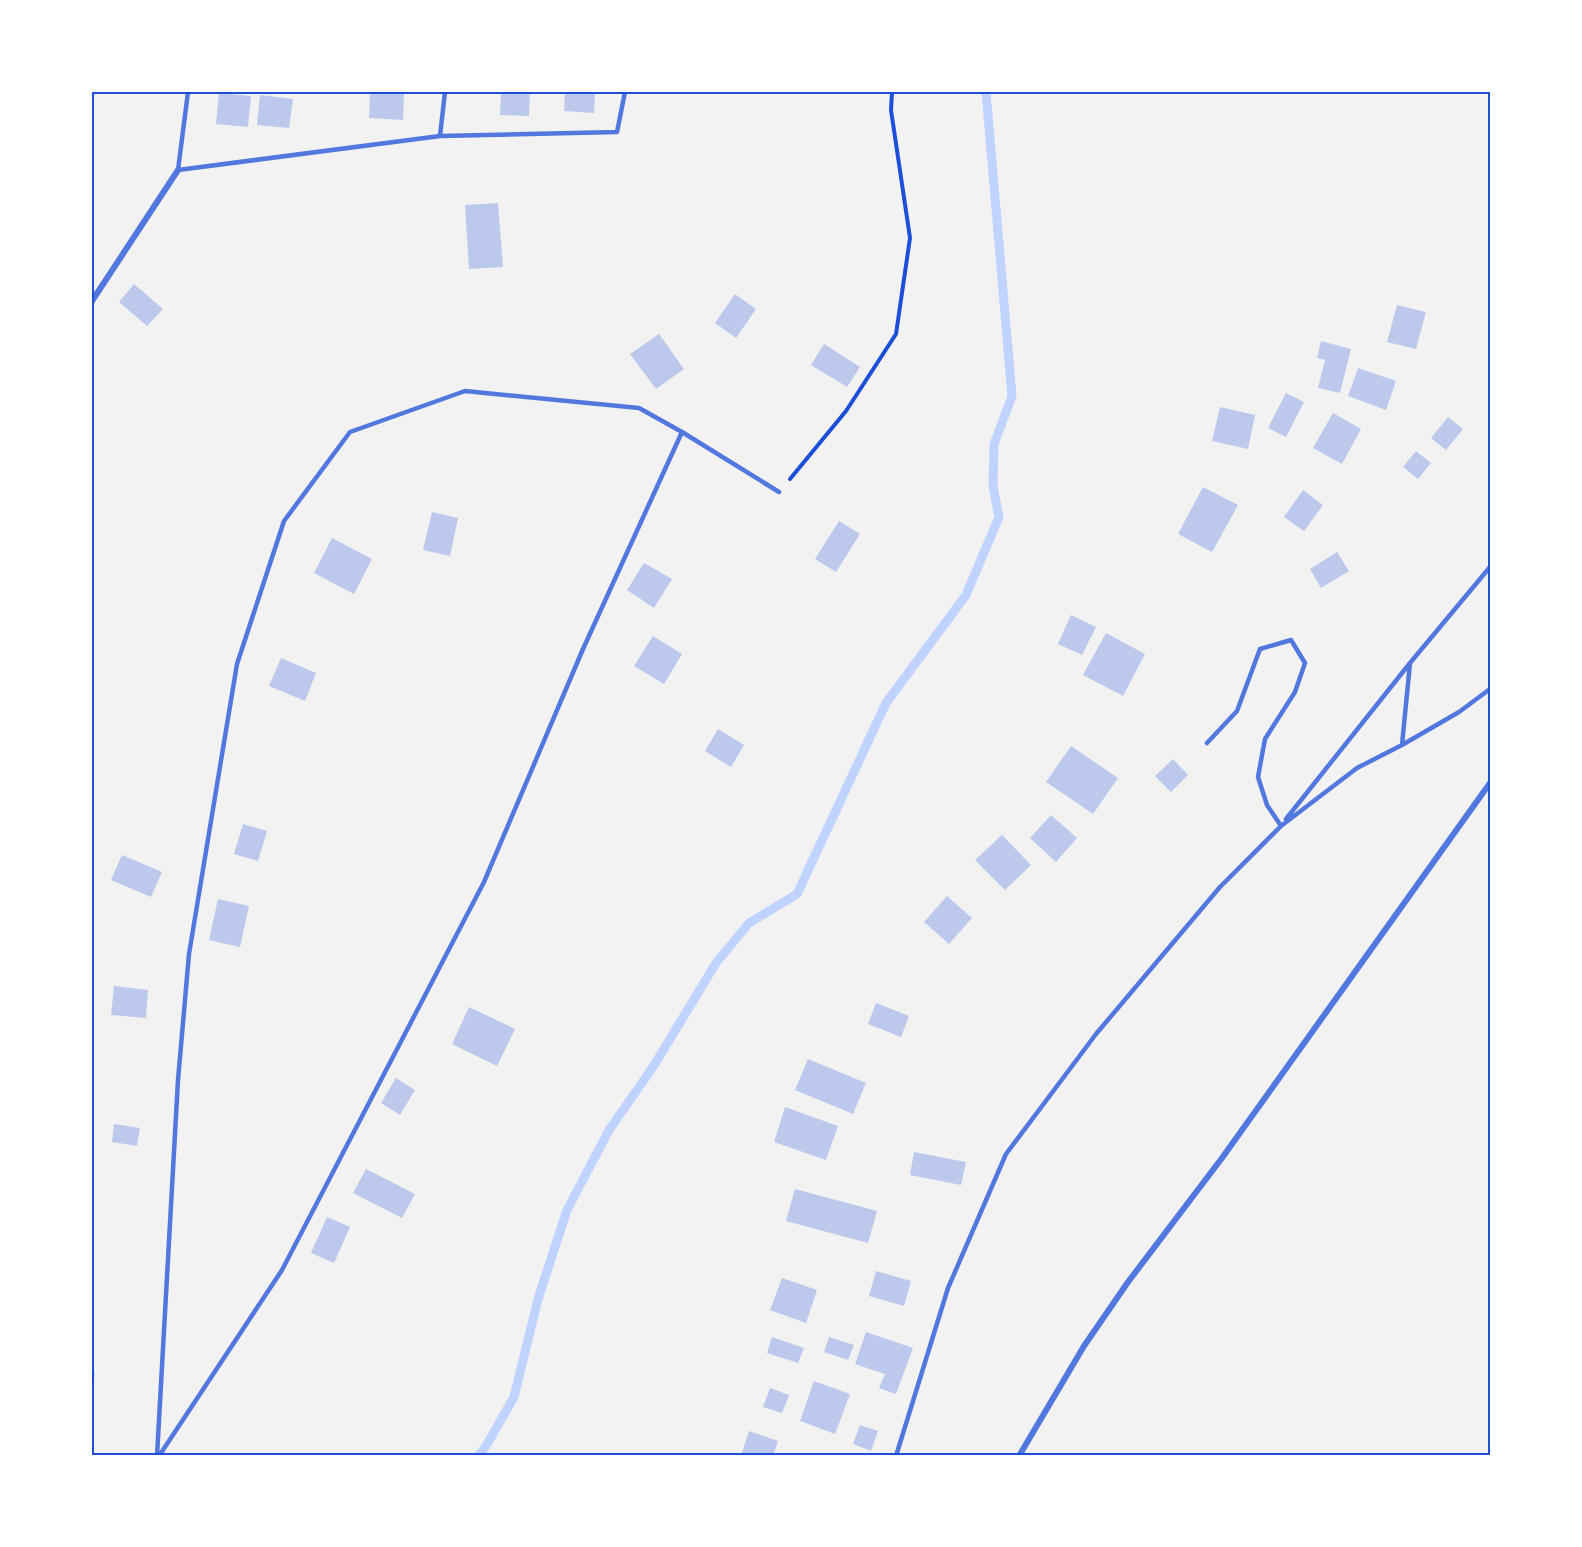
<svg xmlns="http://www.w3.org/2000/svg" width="1582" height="1547" font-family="Barlow,sans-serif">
<rect width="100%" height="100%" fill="#f2f2f2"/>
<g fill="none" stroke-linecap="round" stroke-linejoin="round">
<path stroke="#bfd3fe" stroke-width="9" d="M478,1456L486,1446L514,1397L538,1299L567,1210L609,1130L653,1067L716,963L749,923L797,894L886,703L966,595L999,517L993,486L994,444L1012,396L986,92"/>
</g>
<path fill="#bdc9ec" d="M370,92H404L403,120L369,118Z
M501,92H530L529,116L500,115Z
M565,92H595L594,113L564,111Z
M219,93L251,96L248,127L216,124Z
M260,95L293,99L289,128L257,125Z
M498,203L503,267L469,269L465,205Z
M134,284L163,309L147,326L119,302Z
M735,294L756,309L736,338L715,323Z
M1397,305L1426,312L1416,349L1387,342Z
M659,334L684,369L656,389L630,354Z
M1321,341L1351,349L1340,393L1318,388L1325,360L1317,358Z
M824,344L860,367L847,387L811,365Z
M1358,368L1396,381L1386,410L1348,396Z
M1286,393L1304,402L1286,437L1268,428Z
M1220,407L1255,415L1248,449L1212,441Z
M1333,413L1361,429L1342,464L1313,448Z
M1448,417L1463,429L1446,450L1431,438Z
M1416,451L1431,463L1418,479L1403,467Z
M1203,487L1238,505L1212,552L1178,534Z
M1303,490L1323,505L1304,531L1284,517Z
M432,512L458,518L450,556L423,550Z
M839,521L860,534L836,572L815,559Z
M332,538L372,559L354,594L314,573Z
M1337,552L1349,571L1321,588L1310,569Z
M644,563L672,579L654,608L627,590Z
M1071,615L1096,627L1082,655L1058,644Z
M1106,633L1145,654L1123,696L1083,675Z
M653,636L682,654L664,684L634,666Z
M281,658L316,673L305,701L269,686Z
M718,729L744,745L731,767L705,751Z
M1071,746L1118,778L1093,814L1046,782Z
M1173,759L1188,775L1171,792L1155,776Z
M1051,815L1077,838L1056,862L1030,838Z
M243,824L267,831L258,861L234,854Z
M1002,835L1031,865L1005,890L975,860Z
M122,855L162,872L151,897L111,880Z
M947,896L972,918L949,944L924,922Z
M218,899L249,906L240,947L209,940Z
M114,986L148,990L146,1018L111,1015Z
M876,1003L909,1016L901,1037L868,1024Z
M469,1007L515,1029L497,1066L452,1044Z
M808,1059L866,1083L853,1114L795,1090Z
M396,1078L415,1090L400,1115L381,1103Z
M785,1107L838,1126L826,1160L774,1142Z
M114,1124L140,1128L137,1146L112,1142Z
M914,1152L966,1162L961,1185L910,1175Z
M366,1169L415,1194L402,1218L353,1193Z
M795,1189L877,1211L868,1243L786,1221Z
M327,1217L350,1227L334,1263L311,1253Z
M876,1271L911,1281L904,1306L869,1296Z
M782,1278L817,1290L806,1323L770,1310Z
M866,1332L913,1348L896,1394L879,1388L885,1374L855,1364Z
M772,1337L804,1348L798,1363L767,1353Z
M829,1337L854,1345L848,1360L824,1352Z
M92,1372H95L93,1390H92Z
M814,1381L850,1394L835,1434L800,1421Z
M770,1388L789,1395L782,1413L763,1407Z
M860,1425L878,1431L871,1451L853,1444Z
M749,1431L778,1441L773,1456H741Z"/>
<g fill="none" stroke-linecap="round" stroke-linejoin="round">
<path stroke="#1d4ed8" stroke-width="4" d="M790,479L846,411L896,334L910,238L891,110L892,92"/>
<path stroke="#5277de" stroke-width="4.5" d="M188,92L178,170L440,136L617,132L625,92
M440,136L445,92
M1207,743L1237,711L1260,649L1291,640L1305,663L1295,692L1265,739L1258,777L1267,805L1281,826
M1402,745L1410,663L1490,567
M1286,819L1410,663
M157,1456L178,1080L189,954L237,664L284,521L350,432L465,391L639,408L682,432L779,492
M159,1456L282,1270L484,882L583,649L682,432
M896,1456L948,1288L1006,1154L1096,1034L1220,887L1281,826L1357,768L1402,745L1459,712L1490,689"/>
<path stroke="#5277de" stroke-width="6" d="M92,301L178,170
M1019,1456L1084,1346L1128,1282L1222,1158L1490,783"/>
</g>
<rect width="1582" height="1547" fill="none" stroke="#ffffff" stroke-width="186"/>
<rect x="93" y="93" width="1396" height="1361" fill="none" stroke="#1d4ed8" stroke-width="2"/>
</svg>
